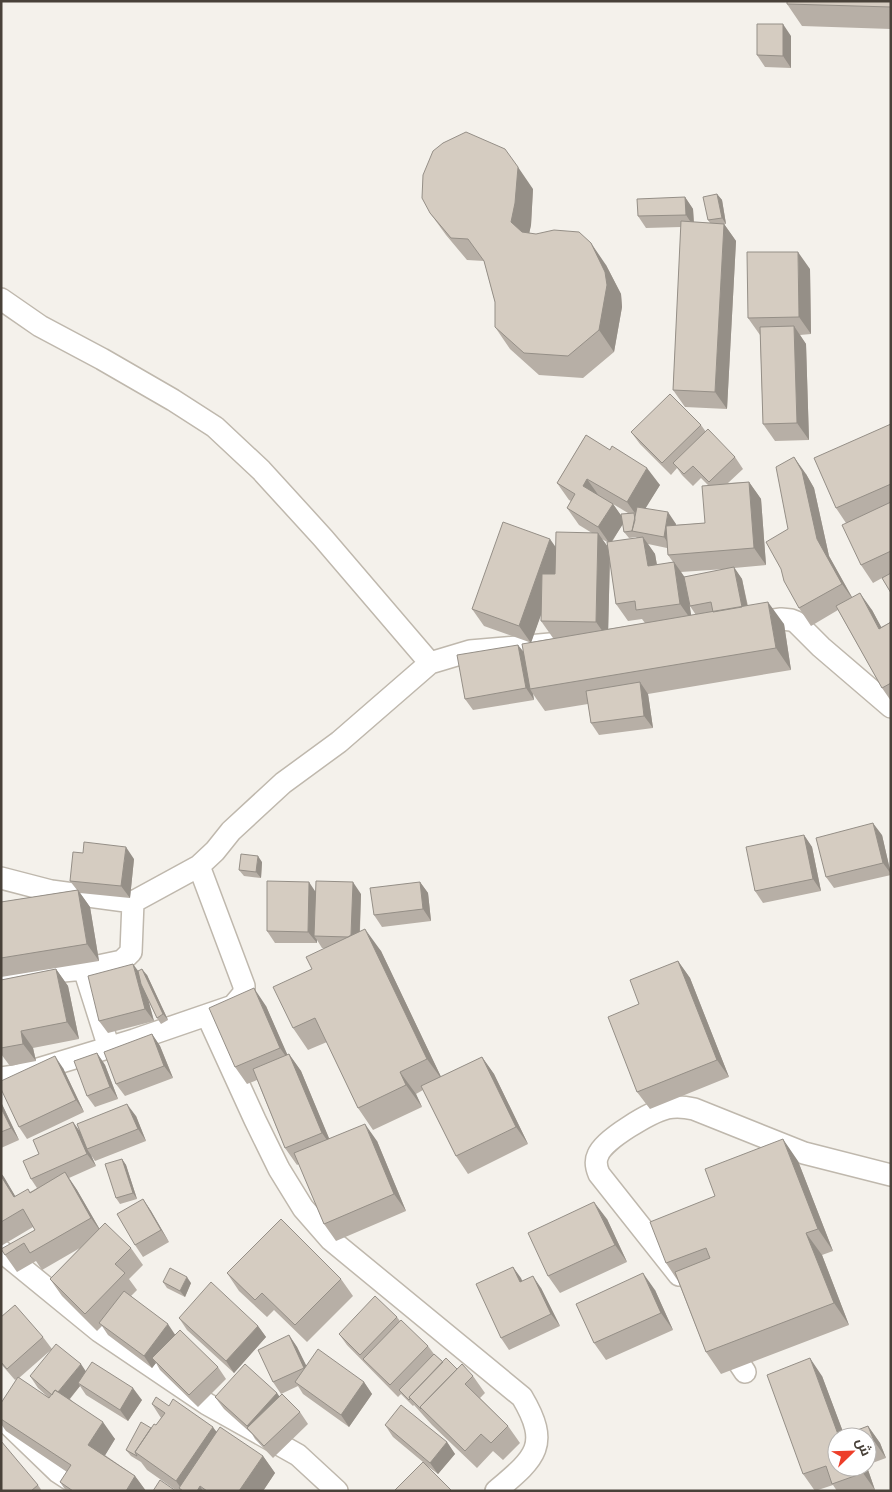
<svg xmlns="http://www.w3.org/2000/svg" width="892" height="1492" font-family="'Nunito Sans',Cairo,sans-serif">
<rect width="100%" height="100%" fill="#f4f1eb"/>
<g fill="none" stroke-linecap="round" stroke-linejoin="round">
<defs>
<path id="minor" d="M1,299L40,326L102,359L173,400L215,427L261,470L323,538L430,663L339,742L283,783L231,831L215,851L199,866
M752,623L781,619L791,620L796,622L821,647L891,707
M430,663L470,651L550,644
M1,878L51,891L133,902L199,866L244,986V993L233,1006L134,1040L15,1076L1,1078
M84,969L109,1048
M1,977L84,969L122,961L131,952L133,902
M207,1015L255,1120L279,1169L303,1208L331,1240L522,1397C551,1446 535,1458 496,1491
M1,1251L99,1331L207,1404L298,1455L337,1491
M679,1275L599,1174C596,1167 595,1161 598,1155C604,1139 651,1112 667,1108C677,1106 685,1107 694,1109L804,1153L891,1175
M725,1342L745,1372
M1,1417L58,1472L87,1491"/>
</defs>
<use href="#minor" stroke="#bfb8ad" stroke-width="24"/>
<use href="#minor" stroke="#fff" stroke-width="21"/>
</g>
<path fill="#b7afa6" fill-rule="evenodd" d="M891,1V29L802,26L787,4Z
M791,36V68L765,67L757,55Z
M533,189L531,225L529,233L606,265L621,294L622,307L614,352L583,378L539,375L510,349L495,327V302L484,261L467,260L446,235L430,213Z
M717,194L722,200L726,224H724L736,241L727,409L685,407L673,390L681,227L646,228L638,216L685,197L693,209L694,222L710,223L708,220Z
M810,269L811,334L800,335L806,344L809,440L775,441L763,424L760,335L748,318Z
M891,424V593L882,578L873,583L861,565L846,523L836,508Z
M701,425L706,432L735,457L743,469L728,483L749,482L761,499L766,565L734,568L742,579L748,606L784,624L791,670L648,694L653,728L599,735L591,723L588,704L545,711L533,694L534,700L473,710L465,699L518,645L524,652L529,642L484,626L472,609L555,547L592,533L579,525L567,508L571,501L569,500L557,483L586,435L660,485L645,508L676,524V525L705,523L708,485L701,478L693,486L682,475L677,468L671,475L640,444L631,432ZM613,504L628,513L622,517ZM623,523L624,532L629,538L636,537L637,538L612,542ZM602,539L607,542L608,547ZM648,544L667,548L668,555L673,562L657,565L655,554ZM610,561L616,604L628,621L642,619L645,623L608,629ZM725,569L684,577L681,572ZM689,604L690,606L696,615H691ZM541,614V621L553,638H556L531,642Z
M806,474L814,488L829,556L852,597L872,610L881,627L891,622V701L882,688L838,610L811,626L799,608L788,529Z
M804,835L812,847L821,891L763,903L755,891Z
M882,835L891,875L834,888L826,877Z
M134,859L130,898L80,893L90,907L99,961L1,977V902L77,890L70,881Z
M262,862L261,878L244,876L239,870Z
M420,882L428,893L431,921L382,927L374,915Z
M315,891L361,894L360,931L381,951L441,1077L482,1057L494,1074L528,1144L468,1174L456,1156L423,1090L416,1094L422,1107L373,1130L358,1108L327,1042L308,1050L293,1028L312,969L325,948H322L317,940V943H275L267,931Z
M678,961L690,978L729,1077L650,1109L637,1092L639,1004Z
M56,969L68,986L79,1039L33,1048L36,1061L10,1066L1,1054V980Z
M138,971L147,975L168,1020L161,1024L157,1018L147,998L154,1021L108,1033L99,1021Z
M266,1006L287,1055L289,1054L301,1071L329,1139L377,1141L406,1211L336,1241L324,1224L299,1164L297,1165L285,1148L257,1080L247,1084L235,1067Z
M152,1034L160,1046L173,1078L125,1096L116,1084Z
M97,1053L105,1065L118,1099L95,1107L87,1096Z
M63,1068L84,1112L27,1139L19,1127Z
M1,1102L19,1140L1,1148Z
M136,1116L146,1141L95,1161L91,1155L96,1166L69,1178L77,1190L99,1228L131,1248L143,1265L129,1279L137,1290L131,1296L175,1335L218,1367L226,1379L198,1407L160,1370L156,1363L152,1368L108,1335L102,1326L97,1331L62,1296L50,1279L80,1248L42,1270L36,1261L17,1272L5,1255L35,1230L33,1227L1,1246V1173L15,1196L30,1192L37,1188L31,1179L39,1154L73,1122L80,1132Z
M122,1159L126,1165L137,1199L120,1204L116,1198Z
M798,1161L833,1251L822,1255L849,1325L721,1374L706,1352L678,1281L666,1263L715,1196Z
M143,1199L151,1211L169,1242L143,1257L135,1245Z
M607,1219L627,1262L560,1293L548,1276Z
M513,1267L522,1281L541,1288L560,1326L509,1350L501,1338Z
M227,1273L341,1279L353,1296L307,1342L274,1310L267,1317L239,1291Z
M163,1282L191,1283L185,1297L167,1288Z
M655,1290L673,1330L606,1360L594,1343Z
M1,1316L43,1337L52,1349L19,1378L49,1398L38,1388L30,1376L86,1372L142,1400L128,1421L86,1395L80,1386L70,1399L115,1439L105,1455L135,1476L146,1491H66L60,1482L67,1472L6,1431L1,1424V1403L18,1378L15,1380L1,1364Z
M397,1317L400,1321L428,1346L434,1354L443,1362L473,1376L485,1393L480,1398L508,1426L520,1443L503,1460L493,1451L477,1468L432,1425L414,1405L413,1406L401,1394L398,1397L347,1345L339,1334Z
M179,1318L258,1326L266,1337L234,1373L187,1330Z
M289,1335L297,1347L306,1366L364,1382L372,1394L349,1427L303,1394L298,1386L281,1394L273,1382Z
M822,1376L844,1435L868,1426L880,1443L886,1458L867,1465V1437H837V1467H867L875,1490L873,1491H837L833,1485L815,1491L803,1474Z
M277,1393L279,1396L300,1412L308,1424L273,1458L255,1439L252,1434L224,1409L215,1397Z
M152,1404L169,1406L263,1456L275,1473L263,1491H177L147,1470L141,1462L131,1456L126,1450L151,1428L156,1425L161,1418Z
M385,1425L447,1442L455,1454L438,1474L426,1465L451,1491H394L423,1462L393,1437Z
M38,1485L42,1491H1Z"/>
<path fill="#958f87" d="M783,24L791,36V68L783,56Z
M518,167L533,189L531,225L527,244L511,222Z
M717,194L722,200L726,224L722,218Z
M685,197L693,209L694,227L686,215Z
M724,224L736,241L727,409L715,392Z
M591,243L606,265L621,294L622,307L614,352L599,330Z
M798,252L810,269L811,334L799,317Z
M794,326L806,344L809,440L797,423Z
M794,457L806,474L814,488L829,556L854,601L842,584L817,539Z
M647,468L660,485L639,519L627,502Z
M587,479L599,496L583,486Z
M749,482L761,499L766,565L754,548Z
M613,504L625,521L610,544L598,527Z
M668,512L676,524L672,549L664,537Z
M598,533L610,550L608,639L596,622Z
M643,537L655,554L660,583L648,566Z
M550,539L562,556L531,643L519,626Z
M674,562L686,579L692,621L680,604Z
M734,567L742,579L750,619L742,607Z
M860,593L872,610L891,645L879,629Z
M768,602L784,624L791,670L776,648Z
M518,645L527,657L530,689L533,694L534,700L526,688Z
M640,682L648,694L653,728L644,716Z
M873,823L882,835L891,874L883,863Z
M804,835L812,847L821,891L813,879Z
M126,847L134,859L130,898L121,886Z
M258,856L262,862L261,878L256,872Z
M309,882L317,894L314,936L317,940V943L308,932Z
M353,882L361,894L359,949L351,937Z
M420,882L428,893L431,921L423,909Z
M78,890L90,907L99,961L87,944Z
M365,929L381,951L443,1081L427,1059Z
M678,961L690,978L729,1077L717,1060Z
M133,964L142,976L154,1021L145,1009Z
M56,969L68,986L79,1039L67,1022Z
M142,969L147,975L168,1020L163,1014Z
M254,988L266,1006L292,1065L280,1048Z
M21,1031L33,1048L36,1061L23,1044Z
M152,1034L160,1046L173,1078L164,1066Z
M97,1053L105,1065L118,1099L110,1087Z
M289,1054L301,1071L334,1150L322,1133Z
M55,1056L63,1068L84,1112L76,1100Z
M482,1057L494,1074L528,1144L516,1127Z
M400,1072L416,1094L422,1107L406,1085Z
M1,1102L19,1140L11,1128L1,1108Z
M127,1104L136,1116L146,1141L138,1129Z
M73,1122L81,1133L87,1149L91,1155L96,1166L87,1154Z
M365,1124L377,1141L406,1211L394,1194Z
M783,1139L798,1161L833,1251L818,1229Z
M122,1159L126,1165L137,1199L133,1193Z
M65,1172L77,1190L103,1235L91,1218Z
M1,1173L4,1177L24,1211L14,1197L1,1176Z
M143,1199L151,1211L169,1242L161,1230Z
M594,1202L607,1219L627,1262L615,1245Z
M806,1233L822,1255L849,1325L834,1303Z
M513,1267L521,1278L528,1294L520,1282Z
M643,1273L655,1290L673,1330L661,1313Z
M533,1276L541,1288L560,1326L551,1314Z
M187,1277L191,1283L185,1297L180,1291Z
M168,1324L176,1336L152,1358L156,1363L152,1368L144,1356Z
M258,1326L266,1337L234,1373L226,1361Z
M289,1335L297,1347L313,1379L304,1368Z
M810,1358L822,1376L845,1437H839Z
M81,1364L89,1376L78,1383L80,1386L62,1408L54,1397Z
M364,1382L372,1394L349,1427L341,1415Z
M133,1388L142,1400L128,1421L120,1410Z
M277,1393L285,1405L253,1434L247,1426Z
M103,1422L115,1439L101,1462L88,1445Z
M868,1426L880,1443L886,1458L874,1441Z
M213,1427L225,1444L183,1491L176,1481Z
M447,1442L455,1454L438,1474L430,1463Z
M263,1456L275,1473L263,1491H239Z
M861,1467H867L875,1490L863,1473Z
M135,1476L146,1491H126Z
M200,1486L203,1491H197Z"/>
<path fill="#d5ccc1" stroke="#958f87" d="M787,1H891V7L787,4Z
M757,24H783V56L757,55Z
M466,132L505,149L518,167L515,203L511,222L522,232L536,234L554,230L579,232L591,243L605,272L607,285L599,330L568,356L524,353L495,327V302L484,261L468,239L451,238L430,213L422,198L423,175L433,151L443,143Z
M717,194L722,218L708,220L703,197Z
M685,197L686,215L638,216L637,199Z
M681,221L724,224L715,392L673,390Z
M747,252H798L799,317L748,318Z
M794,326L797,423L763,424L760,327Z
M670,394L701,425L662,463L631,432Z
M891,424V484L836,508L814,458Z
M708,429L735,457L709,482L693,466L684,474L673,463Z
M586,435L610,450L612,446L647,468L627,502L587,479L583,486L613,504L598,527L567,508L575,494L557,483Z
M794,457L802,471L817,539L842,584L799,608L784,581L781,569L766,542L788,529L776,467Z
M749,482L754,548L668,555L666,526L705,523L702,486Z
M891,502V551L861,565L842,525Z
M637,507L668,512L664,537L632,531Z
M634,513L635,520L632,531L624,532L621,514Z
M503,522L550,539L519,626L472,609Z
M556,532L598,533L596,622L541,621L542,574H555Z
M643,537L648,566L674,562L680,604L636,610L635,601L616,604L607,542Z
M734,567L742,607L713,612L711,602L690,606L684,577Z
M891,573V593L882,578Z
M860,593L879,629L891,622V683L882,688L836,606Z
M768,602L776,648L530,689L522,644Z
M518,645L526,688L465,699L457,655Z
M640,682L644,716L591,723L586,691Z
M873,823L883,863L826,877L816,838Z
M804,835L813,879L755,891L746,847Z
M84,842L126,847L121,886L70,881L73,852L83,853Z
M241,854L258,856L256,872L239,870Z
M267,881L309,882L308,932L267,931Z
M316,881L353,882L351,935L348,937L314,936Z
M420,882L423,909L374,915L370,888Z
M78,890L87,944L1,958V902Z
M365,929L427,1059L400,1072L406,1085L358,1108L315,1018L293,1028L273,987L312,969L306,957Z
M678,961L717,1060L637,1092L608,1017L639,1004L630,980Z
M133,964L145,1009L99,1021L88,976Z
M56,969L67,1022L21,1031L23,1044L1,1048V980Z
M142,969L163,1014L157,1018L141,984L138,971Z
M254,988L280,1048L235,1067L209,1008Z
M152,1034L164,1066L116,1084L104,1052Z
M97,1053L110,1087L87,1096L74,1061Z
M289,1054L322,1133L285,1148L253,1069Z
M55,1056L76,1100L19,1127L1,1089V1081Z
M482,1057L516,1127L456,1156L421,1086Z
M127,1104L138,1129L87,1149L77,1124Z
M1,1108L11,1128L1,1132Z
M73,1122L87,1154L31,1179L23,1161L39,1154L33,1140Z
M365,1124L394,1194L324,1224L294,1153Z
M783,1139L818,1229L806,1233L834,1303L706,1352L675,1272L710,1258L706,1248L666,1263L650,1222L715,1196L705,1169Z
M122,1159L133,1193L116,1198L105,1164Z
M65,1172L91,1218L30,1253L24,1243L5,1255L1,1249L35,1230L23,1209L1,1222V1176L14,1197L28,1189L30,1193Z
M143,1199L161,1230L135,1245L117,1214Z
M594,1202L615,1245L548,1276L528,1233Z
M281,1219L341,1279L295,1325L262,1293L255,1300L227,1273Z
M105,1223L131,1248L115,1264L125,1273L85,1314L50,1279Z
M513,1267L520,1282L533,1276L551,1314L501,1338L476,1284Z
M170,1268L187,1277L180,1291L163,1282Z
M643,1273L661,1313L594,1343L576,1304Z
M211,1282L258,1326L226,1361L179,1318Z
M124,1291L168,1324L144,1356L99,1323Z
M375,1296L397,1317L360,1355L339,1334Z
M15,1305L43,1337L7,1369L1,1362V1317Z
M401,1320L428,1346L390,1385L363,1359Z
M180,1330L218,1367L189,1395L152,1358Z
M289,1335L304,1368L273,1382L258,1350Z
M56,1344L81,1364L58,1392L55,1390L52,1395L30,1376Z
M318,1349L364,1382L341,1415L295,1382Z
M434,1354L443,1362L409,1397L410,1399L409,1400L399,1390Z
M446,1358L457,1369L420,1407L421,1409L409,1397Z
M810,1358L839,1437L868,1426L874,1441L867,1443V1437H837V1467H861L863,1473L832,1484L826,1466L803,1474L767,1375Z
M92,1362L133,1388L120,1410L78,1383Z
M245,1364L277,1393L247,1426L215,1397Z
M462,1364L473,1376L465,1384L508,1426L491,1443L481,1434L465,1451L420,1407Z
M18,1377L49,1398L55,1390L103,1422L88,1445L135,1476L126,1491H73L60,1482L71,1465L1,1419V1403Z
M282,1394L300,1412L264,1446L247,1428Z
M156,1397L169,1406L173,1399L213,1427L176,1481L135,1452L154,1424L156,1425L165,1413L152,1404Z
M401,1405L447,1442L430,1463L385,1425Z
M141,1422L151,1428L135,1452L137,1456L126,1450Z
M220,1427L263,1456L239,1491H207L200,1486L197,1491H183L179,1488Z
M1,1441L38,1485L31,1491H1Z
M423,1462L451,1490L450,1491H394Z
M160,1480L176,1491H153Z"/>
<rect width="892" height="1492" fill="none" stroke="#484139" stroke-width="5"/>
<g transform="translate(852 1452) rotate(67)"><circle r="24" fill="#ffffff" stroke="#b6b3b0"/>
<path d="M0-4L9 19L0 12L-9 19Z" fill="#ed3e29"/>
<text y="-8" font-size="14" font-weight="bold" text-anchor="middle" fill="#484139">ش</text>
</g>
</svg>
